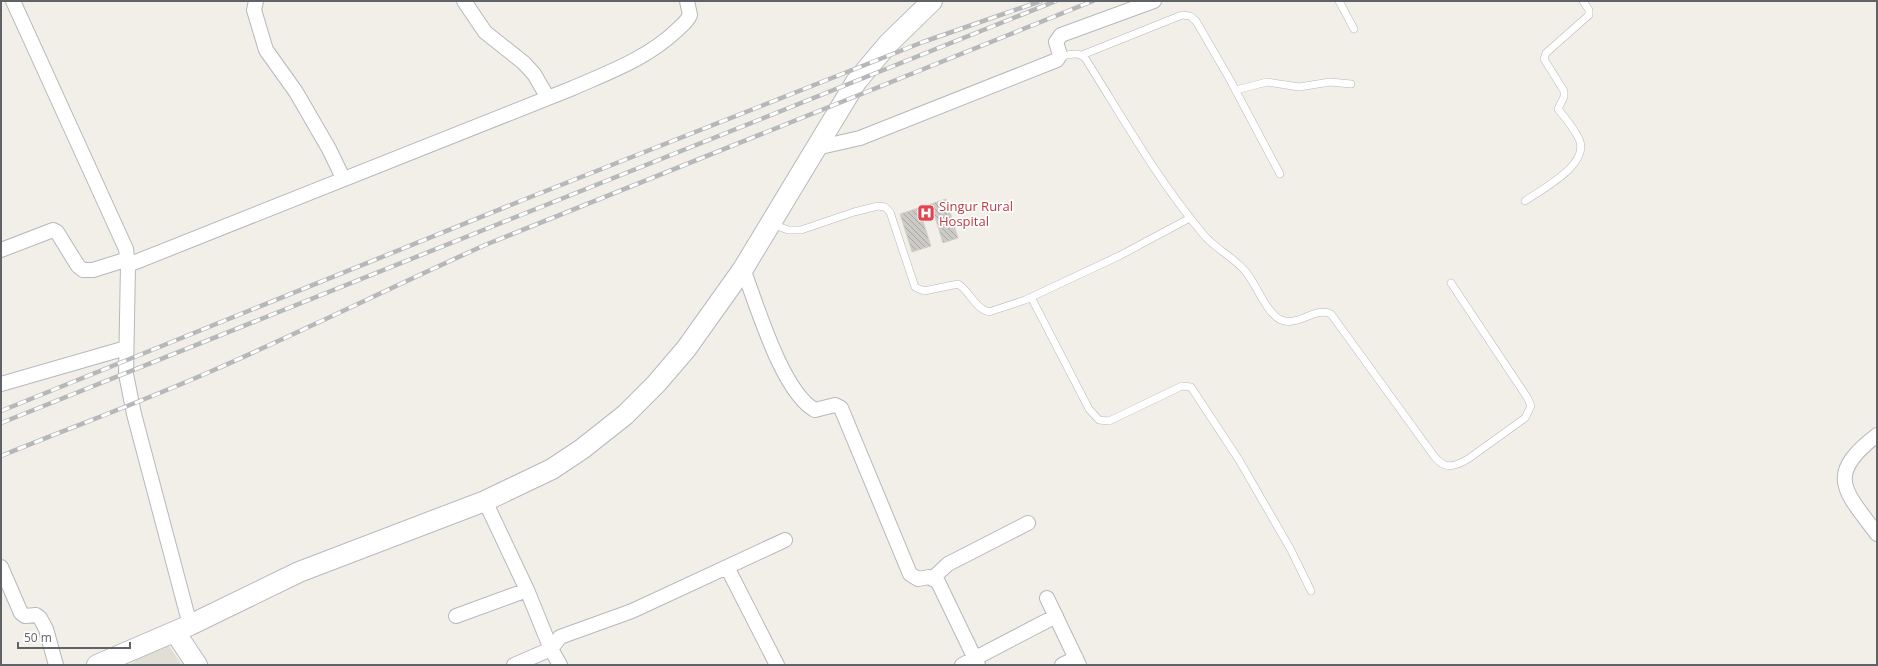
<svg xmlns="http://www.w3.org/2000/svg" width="1878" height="666" font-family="'Open Sans',sans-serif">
<defs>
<pattern id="building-back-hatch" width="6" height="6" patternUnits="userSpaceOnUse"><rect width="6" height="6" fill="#cccac5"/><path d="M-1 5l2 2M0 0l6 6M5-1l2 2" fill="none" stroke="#a9a8a4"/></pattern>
</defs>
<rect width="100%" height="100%" fill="#f1efe8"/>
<path fill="#e1ded6" d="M169,646L182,665H129L140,658Z"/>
<path fill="url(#building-back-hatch)" stroke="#d6d1c6" d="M946,199L958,238L943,243L935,217L923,221L931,246L912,252L900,214Z"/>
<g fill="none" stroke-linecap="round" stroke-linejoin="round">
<defs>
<path id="lane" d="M1339,1L1354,29
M1082,55L1182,15L1190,16L1196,21L1229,78L1280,174
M1059,57C1068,55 1078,51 1085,58C1123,118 1157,179 1203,234C1215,249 1234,257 1246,272C1256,284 1267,314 1281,320C1298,327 1316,306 1331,314L1434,456C1445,470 1454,467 1468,459L1525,418L1531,406L1527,397L1451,283
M1236,90L1267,82L1299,87L1330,82L1351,84
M1525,201C1542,189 1591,164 1579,139C1574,128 1565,118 1558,109L1564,97V91L1544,59L1546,53L1589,15V10L1583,1
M772,224L788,230H801L854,212L878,206L885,207L890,212L915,287L924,291L958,284C970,291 974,308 989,312L1025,300L1119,256L1190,218
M1031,297L1089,409L1099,420L1109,421L1182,386L1191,387L1239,460L1291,550L1311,591"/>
<path id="street" d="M13,1L126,249L128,265L126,374L134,414L190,625
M256,1L254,10L266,50L296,92L329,149L343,178
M464,1L485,32L524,63L534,74L548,98
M816,148L860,138L1057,60L1060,55L1056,42L1061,35L1154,1
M1,250L53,230L57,232L78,266L83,270H93L128,259
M128,265L573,88C609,72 646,59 676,31C681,26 687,22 690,15L687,1
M743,269C757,305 782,392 815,410L835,405L841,408L910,574L918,579L929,577L938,582L978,665
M1,384L126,348
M1877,435C1825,475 1844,490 1877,534
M485,501L527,590L551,649L560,665
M1,567L21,613L25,616L36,615L40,618L46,629L56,665
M727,567L777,665
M933,578L948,564L1028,523
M1047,598L1079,665
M456,616L527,590
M514,665L551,649L560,637L632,611L785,540
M962,665L1056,616
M1062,665L1076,658"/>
<path id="secondary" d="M175,632L197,665
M97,665L190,625L299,572L485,501L552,469L582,449L625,415L656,384L686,349L743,269L856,82L888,44L932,1"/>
</defs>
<use href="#lane" stroke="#b5b8bc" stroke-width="8"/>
<use href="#street" stroke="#b5b8bc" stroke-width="16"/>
<use href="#secondary" stroke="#b6babf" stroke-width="22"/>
<use href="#lane" stroke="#fff" stroke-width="7"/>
<use href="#street" stroke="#fff" stroke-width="14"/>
<use href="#secondary" stroke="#fff" stroke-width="20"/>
<defs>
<path id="rail" d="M1,411L523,200L923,42L1041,1
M1,423L1056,1
M1,456C72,427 144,401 214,370C305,330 394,286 485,245L1093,1"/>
</defs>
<use href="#rail" stroke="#b6b7b8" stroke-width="4.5"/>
<use href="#rail" stroke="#fff" stroke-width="3" stroke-dasharray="9" stroke-linecap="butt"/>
</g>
<defs>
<symbol id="hospital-square" viewBox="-11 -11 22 22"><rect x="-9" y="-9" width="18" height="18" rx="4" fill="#e0444e" stroke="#fff"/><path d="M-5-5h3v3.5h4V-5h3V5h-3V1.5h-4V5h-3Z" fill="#fff"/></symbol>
</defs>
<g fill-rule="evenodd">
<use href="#hospital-square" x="916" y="203" width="20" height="20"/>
</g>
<g text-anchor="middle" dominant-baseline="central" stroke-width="3.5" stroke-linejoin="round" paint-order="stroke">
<g font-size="13" fill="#be3a42" stroke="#fff" text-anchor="start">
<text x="939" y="206">Singur Rural<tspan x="939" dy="15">Hospital</tspan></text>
</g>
</g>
<rect width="1878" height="666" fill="none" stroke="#5f6368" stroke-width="4"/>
<path d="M18 642v6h112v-6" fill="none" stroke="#5f6368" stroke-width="2"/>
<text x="24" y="642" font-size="12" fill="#5f6368" stroke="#ffffff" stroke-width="3" paint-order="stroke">50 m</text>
</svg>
